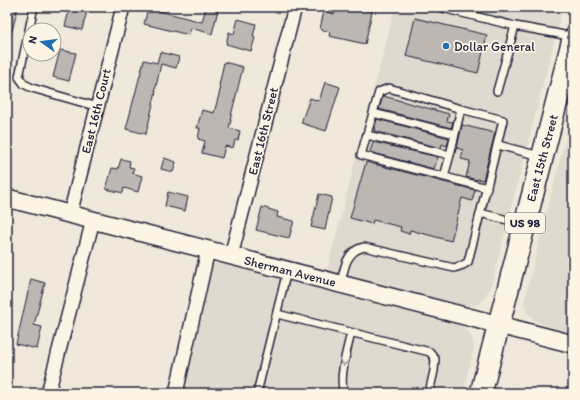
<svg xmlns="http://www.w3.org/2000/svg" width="580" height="400" font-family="Itim,sans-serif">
<rect width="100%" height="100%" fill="#efe8db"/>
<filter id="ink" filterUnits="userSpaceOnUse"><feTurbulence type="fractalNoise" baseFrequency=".025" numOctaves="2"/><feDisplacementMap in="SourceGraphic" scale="8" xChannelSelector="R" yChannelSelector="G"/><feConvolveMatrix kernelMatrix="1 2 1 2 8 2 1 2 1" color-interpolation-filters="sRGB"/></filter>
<g filter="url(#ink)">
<path fill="#e0d9cf" d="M395,7H563L491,287L484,298L479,303L472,306L460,307L326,274Z
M573,108V333L550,327L535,321L527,312L524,302Z
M218,261L456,322L469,332L472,338L474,347L463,393H180L210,268Z"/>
<path fill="#bcb7b3" stroke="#22223b" d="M7,7H18L11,35H7Z
M70,7H88L82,30L65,26Z
M206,7L218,10L212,34L191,28L189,35L144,24L148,8L202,22Z
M336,7H373L365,44L329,36L330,32L320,29L324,11L334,14Z
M415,18L487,35L478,73L406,56Z
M238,19L256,24L253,37L255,38L251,51L226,44L229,32L234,34Z
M60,50L76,53L69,81L53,77Z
M160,52L179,57L176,68L161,64L155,91H156L146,134L126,129L144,60L157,63Z
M224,62L243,67L230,120H231L229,128L240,131L238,140H235L233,148L225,146L222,158L202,153L205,141L198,139L200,128H197L202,110L214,113L221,87L219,86Z
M325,82L340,87L326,131L301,123L310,98L319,101Z
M383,96L449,114L447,121L453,122L451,128L379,109Z
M377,119L449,138L447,146L442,144L441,148L374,131Z
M462,125L495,133L483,180L477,179V180L466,177L470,161L461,159L463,150L457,148Z
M373,142L438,157L434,169L370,152Z
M164,158L176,162L173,172L161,169Z
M121,159L130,161L129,167L134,168L132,173L142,176L138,192L124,188L123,193L106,189L112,168L118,169Z
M366,162L475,190L472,201L462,198L451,241L410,230L409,234L400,231L401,227L373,220L372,224L350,218Z
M168,192L188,197L185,211L165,206Z
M319,194L332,197L325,230L311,227Z
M262,207L278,212L277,217L294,221L289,238L256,230Z
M31,279L45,283L34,325L42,327L37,349L16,344Z"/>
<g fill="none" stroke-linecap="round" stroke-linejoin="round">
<defs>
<path id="service" d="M438,7L515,26L554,33L573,37
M33,11L19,77L24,84L32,88L98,107
M497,91L515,26
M373,113L455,134
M367,135L450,155L444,177
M498,145L540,156
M450,155L461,109
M480,213L523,224
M341,284C344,268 346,251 364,247L454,268L463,265L468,262C480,214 492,167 503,120L461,109L389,88L379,92L361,155L487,188
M277,314L430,352L435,359L434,371L429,393
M257,393L287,271
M345,393C337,382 348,346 351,333"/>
<path id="minor" d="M70,214L123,7
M231,256L295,7
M48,393L93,220
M176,393L208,250"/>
<path id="tertiary" d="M7,198L573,344"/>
<path id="primary" d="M481,393L573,39"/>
</defs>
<use href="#service" stroke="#22223b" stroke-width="10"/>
<use href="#minor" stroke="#22223b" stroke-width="16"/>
<use href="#tertiary" stroke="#22223b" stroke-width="20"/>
<use href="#primary" stroke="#22223b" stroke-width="24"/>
<use href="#service" stroke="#fcf5e5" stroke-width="7"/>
<use href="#minor" stroke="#fcf5e5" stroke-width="13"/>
<use href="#tertiary" stroke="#fcf5e5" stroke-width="17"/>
<use href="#primary" stroke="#fcf5e5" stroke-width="21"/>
</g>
<defs><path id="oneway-chevron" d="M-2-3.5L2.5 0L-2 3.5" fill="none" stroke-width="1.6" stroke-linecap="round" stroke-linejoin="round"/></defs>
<use stroke="#9a9698" href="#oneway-chevron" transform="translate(344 363) rotate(101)"/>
</g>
<circle fill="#1f6fb2" stroke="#fcf5e5" stroke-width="1.5" cx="446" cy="46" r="4"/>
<g text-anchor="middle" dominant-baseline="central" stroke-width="3.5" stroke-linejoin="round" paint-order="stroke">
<rect fill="#fcf5e5" stroke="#63616e" stroke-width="1" x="505" y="213" width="40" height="20" rx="3"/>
<g font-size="12" font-weight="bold" fill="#22223b">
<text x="525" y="223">US 98</text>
</g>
<g font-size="13" fill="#22223b" stroke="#fcf5e5" text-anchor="start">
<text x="454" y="46">Dollar General</text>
</g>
<g font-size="13" fill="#22223b" stroke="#fcf5e5">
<text transform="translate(96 111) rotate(-76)">East 16th Court</text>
<text transform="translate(263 131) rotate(-76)">East 16th Street</text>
<text transform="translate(542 158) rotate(-75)">East 15th Street</text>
<text transform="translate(290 271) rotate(14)">Sherman Avenue</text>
</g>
</g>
<rect width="580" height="400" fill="none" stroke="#fcf5e5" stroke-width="24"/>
<rect x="12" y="12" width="556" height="376" fill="none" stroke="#22223b" stroke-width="1.5" filter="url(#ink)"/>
<g transform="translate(42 42) rotate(284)"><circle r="19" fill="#fcf5e5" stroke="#a5a1a1"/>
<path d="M0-3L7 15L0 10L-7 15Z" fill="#1f6fb2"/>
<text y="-6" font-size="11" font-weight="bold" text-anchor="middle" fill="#22223b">N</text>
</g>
</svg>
